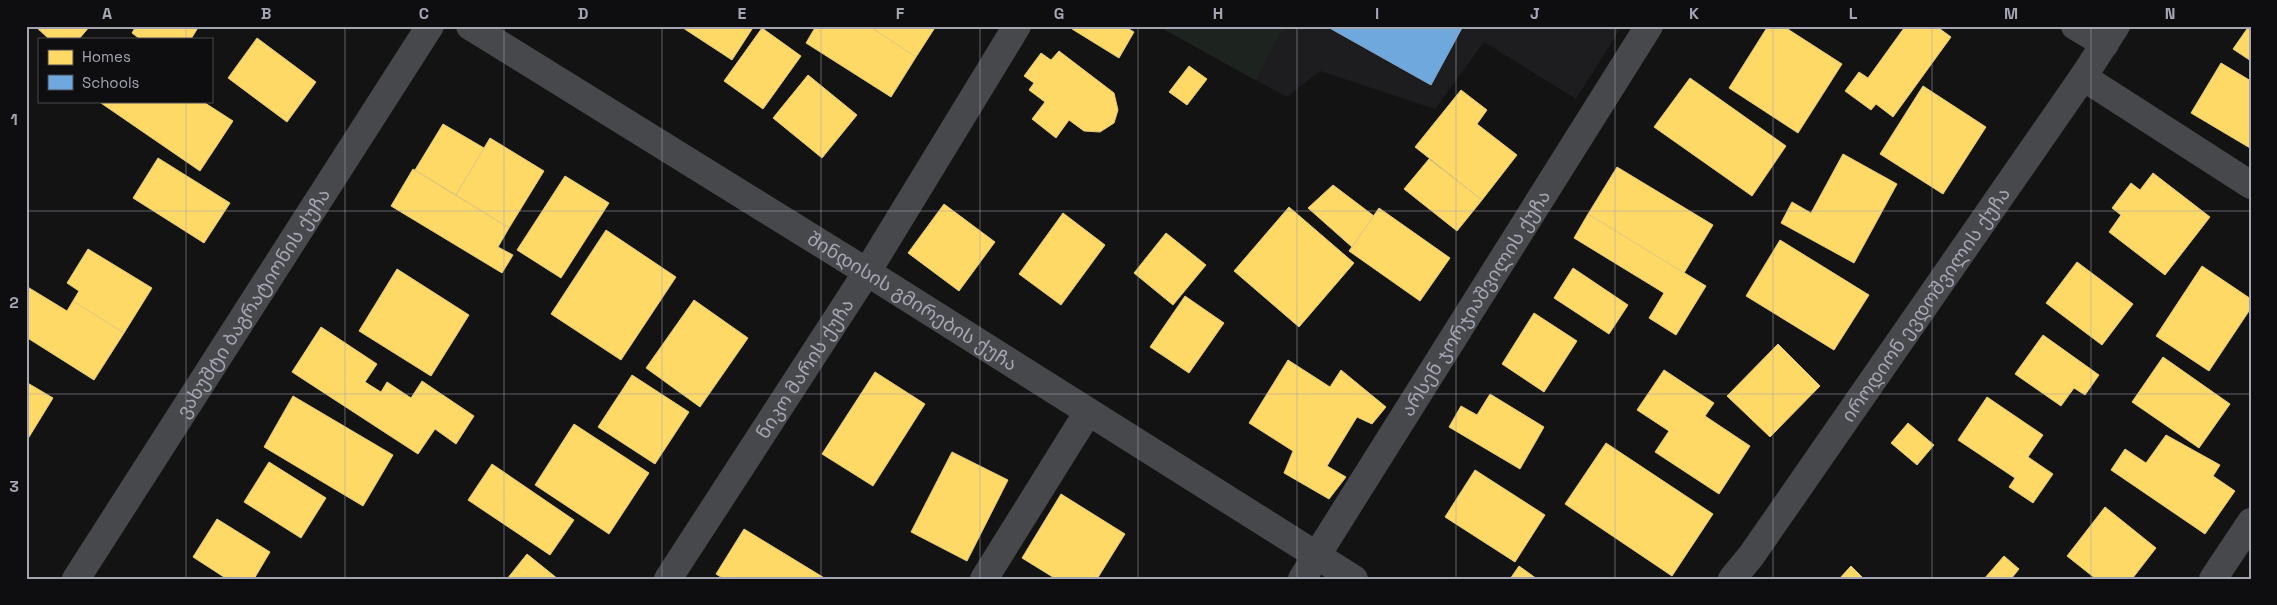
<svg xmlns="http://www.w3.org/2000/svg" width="2277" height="605" font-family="'Space Grotesk','Noto Sans Georgian',sans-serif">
<rect width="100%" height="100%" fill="#131313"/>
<path fill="#1d1d1f" d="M1158,26H1622L1576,99L1484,42L1435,109L1320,71L1287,97Z"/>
<path fill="#1d241f" d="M1158,26H1285L1255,80Z"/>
<path fill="#ffd966" stroke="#e4ca7d" d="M35,26H90L79,39H49Z
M136,26H199L191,39H140L132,33Z
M680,26H754L732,60Z
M816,26H869L916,57L891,97L806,43Z
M869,26H936L916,57Z
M1074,26H1124L1134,32L1119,58L1072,29Z
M1768,26H1783L1842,64L1798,133L1729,88Z
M1901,26H1936L1951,37L1893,117L1876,104L1871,110L1845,91L1859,72L1868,78L1904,28Z
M2249,26H2251V61L2233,49Z
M762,28L801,56L763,109L724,81Z
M257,38L316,82L287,122L228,78Z
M1059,51L1114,93L1118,110L1114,123L1100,132L1084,131L1069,120L1056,138L1032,119L1045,102L1029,90L1034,83L1024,76L1041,53L1051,60Z
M2221,63L2251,81L2250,148L2191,113Z
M1189,66L1207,79L1187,105L1169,92Z
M808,75L857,115L822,158L773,118Z
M1690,78L1786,146L1752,196L1654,127Z
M1923,86L1986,127L1943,194L1880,154Z
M1461,90L1487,110L1477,124L1517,155L1482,200L1415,147Z
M98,101H202L233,121L200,171Z
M443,124L484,148L456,195L415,170Z
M490,138L544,171L509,228L456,195Z
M1843,154L1897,184L1854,263L1781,223L1792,202L1811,213Z
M158,158L230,203L204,243L133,198Z
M1429,159L1482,200L1457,231L1404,189Z
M1617,167L1713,225L1684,273L1588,214Z
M413,169L509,228L498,247L513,255L502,273L391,206Z
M2153,173L2210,217L2165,275L2109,232L2121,215L2112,208L2131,183L2140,190Z
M565,176L609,203L561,278L517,250Z
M1333,185L1374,216L1352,247L1308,208Z
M944,204L995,242L959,291L908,253Z
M1289,207L1354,263L1299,327L1234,271Z
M1379,208L1450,258L1420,301L1349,251Z
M1063,213L1105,245L1061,305L1019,274Z
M1588,214L1706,286L1676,335L1649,318L1664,293L1574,238Z
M606,230L676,277L621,360L551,314Z
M1166,233L1206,265L1173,305L1134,273Z
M1780,240L1869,295L1834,350L1746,296Z
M88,249L152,288L124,333L73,301L79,291L67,283Z
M2077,262L2133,304L2102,345L2046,303Z
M2202,266L2251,299V308L2209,371L2156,336Z
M1573,268L1628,305L1609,334L1554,298Z
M397,269L469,315L431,376L359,331Z
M26,286L67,311L73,301L124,333L94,380L26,337Z
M1185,296L1224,323L1189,373L1150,347Z
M694,300L748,338L700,407L646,368Z
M1534,313L1577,341L1544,392L1502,364Z
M321,327L377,364L365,382L381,392L387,382L411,398L422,381L474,416L456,444L435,429L418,454L292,372Z
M2043,335L2099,375L2085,395L2074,388L2061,406L2015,374Z
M1778,344L1820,386L1770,437L1727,396Z
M2163,357L2230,404L2199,448L2132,402Z
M1288,360L1330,387L1341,370L1386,407L1372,424L1357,417L1327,466L1346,477L1329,499L1284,473L1293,451L1249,423Z
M1664,370L1714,403L1705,416L1750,446L1719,494L1655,452L1669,431L1637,410Z
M875,372L925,404L873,486L822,454Z
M632,375L689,412L655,464L598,427Z
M26,382L53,398L26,442Z
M1490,394L1544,427L1520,469L1449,427L1461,406L1477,415Z
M293,396L393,455L363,506L264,447Z
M1987,397L2043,435L2028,457L2053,474L2033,503L2009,487L2015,478L1958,440Z
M1908,423L1934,445L1917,465L1891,443Z
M574,424L649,473L609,534L535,485Z
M2166,435L2220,465L2213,476L2235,491L2205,534L2111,470L2125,449L2146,463Z
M1606,443L1713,514L1672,576L1565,504Z
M952,452L1008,480L967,561L911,532Z
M269,462L326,498L301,538L244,502Z
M492,464L574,520L550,555L468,500Z
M1475,470L1545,515L1515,562L1445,517Z
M1061,494L1125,534L1097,579H1056L1022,558Z
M2105,507L2156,548L2132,579H2096L2067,556Z
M217,519L270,552L254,579H227L193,557Z
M744,529L826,579H724L716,574Z
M527,554L558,579H507Z
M2004,556L2019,569L2011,579H1984Z
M1519,566L1537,579H1510Z
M1851,566L1864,579H1839Z"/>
<path fill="#6fa8dc" stroke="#7fa7d0" d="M1326,26H1463L1431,85Z"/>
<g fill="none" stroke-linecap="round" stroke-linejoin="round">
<g stroke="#47484c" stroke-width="28">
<path id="s1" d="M470,26L867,272L1354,579"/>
<path d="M2075,26L2105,44"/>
<path d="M2083,77L2251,185"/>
<path id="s2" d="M668,579L867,272L1017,26"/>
<path d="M984,579L1088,412"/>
<path id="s3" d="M1302,579L1649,26"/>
<path id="s4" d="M1732,579L1751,556L2083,77L2116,26"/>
<path d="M2213,579L2251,522"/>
</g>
<path stroke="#47484c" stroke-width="28" id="s5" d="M76,579L430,26"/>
</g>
<path fill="none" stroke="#a4a6b4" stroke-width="1" stroke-opacity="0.55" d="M186,26V39M345,26V579M504,26V579M662,26V579M821,26V579M980,26V579M1138,26V579M1297,26V579M1456,26V579M1615,26V579M1773,26V579M1932,26V579M2091,26V579M186,101V579M26,211H2251M26,394H2251"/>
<g text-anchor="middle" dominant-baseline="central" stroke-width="5" stroke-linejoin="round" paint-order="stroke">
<g font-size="19" fill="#a4a6b4" stroke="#0e0d0f">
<text stroke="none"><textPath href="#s1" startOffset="521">შინდისის გმირების ქუჩა</textPath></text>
<text stroke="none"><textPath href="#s5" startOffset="328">ვახუშტი ბაგრატიონის ქუჩა</textPath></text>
<text stroke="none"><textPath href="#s3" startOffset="326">არსენ ჯორჯიაშვილის ქუჩა</textPath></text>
<text stroke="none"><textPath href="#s4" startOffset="336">იროდიონ ევდოშვილის ქუჩა</textPath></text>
<text stroke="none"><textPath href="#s2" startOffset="251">ნიკო მარის ქუჩა</textPath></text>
</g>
</g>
<rect width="2277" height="605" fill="none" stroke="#0e0d0f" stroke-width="55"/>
<rect x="38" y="38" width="175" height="65" fill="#0e0d0f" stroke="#4a4a51"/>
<rect x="48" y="50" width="25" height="15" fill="#ffd966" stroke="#4a4a51"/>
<text x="82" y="62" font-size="15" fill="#a4a6b4">Homes</text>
<rect x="48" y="75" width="25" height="15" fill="#6fa8dc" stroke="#4a4a51"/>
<text x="82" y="88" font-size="15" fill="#a4a6b4">Schools</text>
<rect x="28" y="28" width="2222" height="550" fill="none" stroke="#a4a6b4" stroke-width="2"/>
<g font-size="16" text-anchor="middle" font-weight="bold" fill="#a4a6b4">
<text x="107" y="19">A</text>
<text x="266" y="19">B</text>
<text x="424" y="19">C</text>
<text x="583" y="19">D</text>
<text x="742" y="19">E</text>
<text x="900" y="19">F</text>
<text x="1059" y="19">G</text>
<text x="1218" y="19">H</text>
<text x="1377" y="19">I</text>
<text x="1535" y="19">J</text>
<text x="1694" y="19">K</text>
<text x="1853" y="19">L</text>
<text x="2011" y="19">M</text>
<text x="2170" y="19">N</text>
<text x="14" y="125">1</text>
<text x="14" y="308">2</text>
<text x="14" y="492">3</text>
</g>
</svg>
